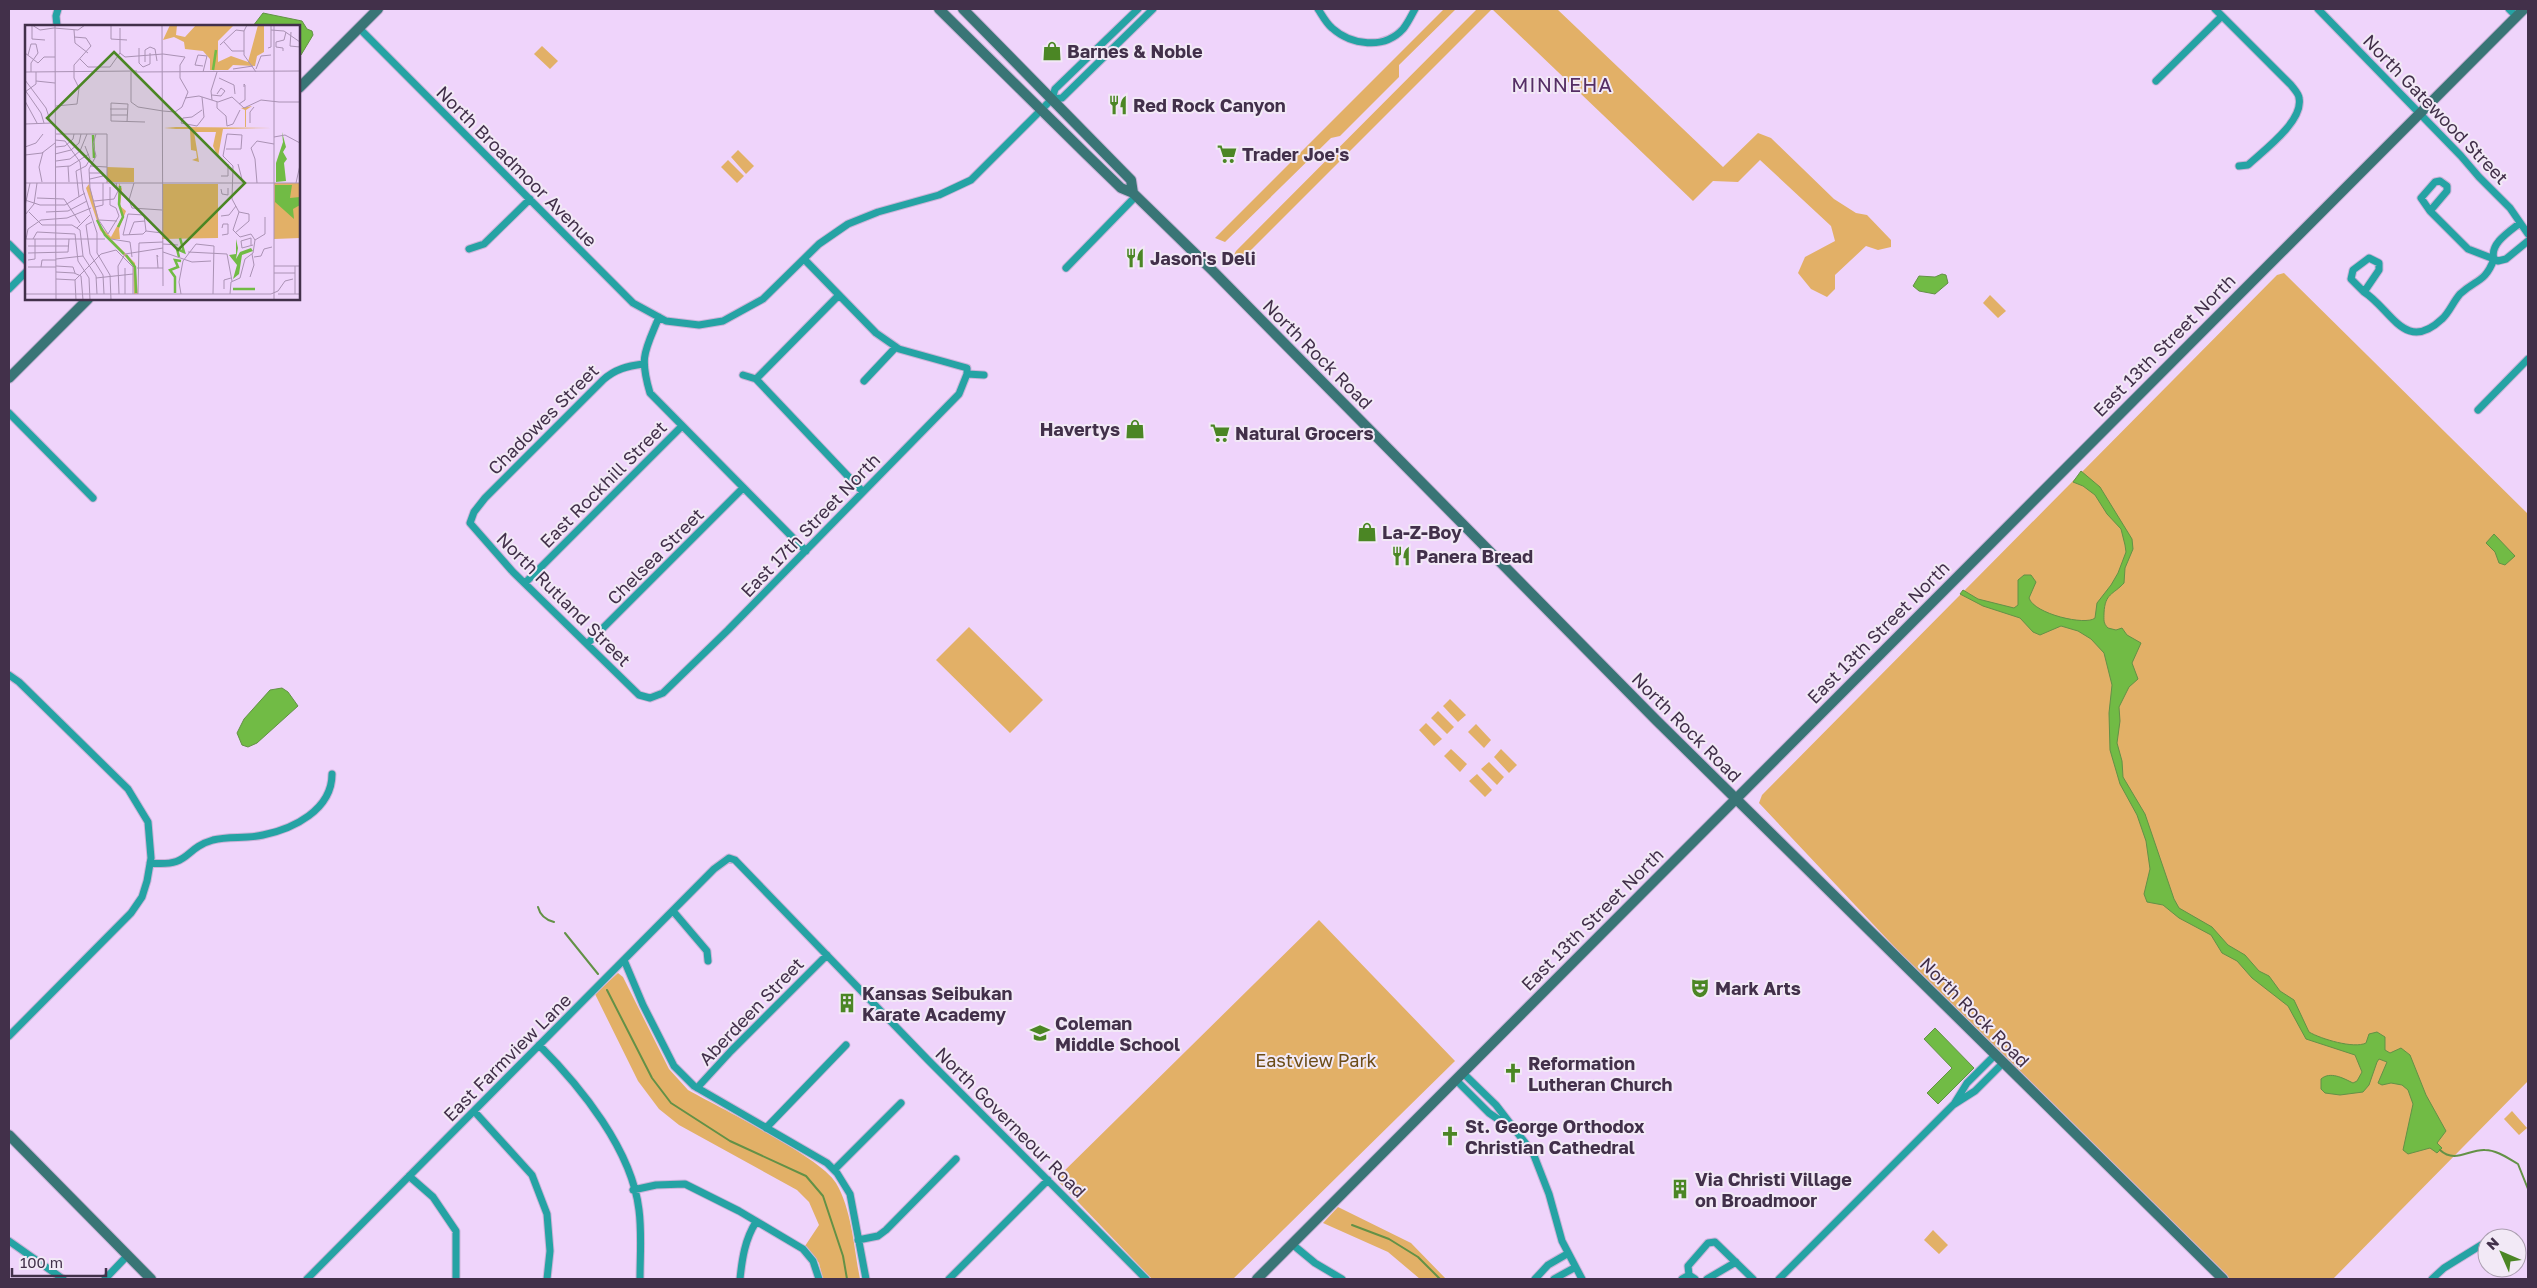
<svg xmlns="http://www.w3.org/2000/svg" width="2537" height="1288" font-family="'Golos Text',sans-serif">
<rect width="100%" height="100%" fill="#efd4fb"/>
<path fill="#e2b067" d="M1444,9H1456L1399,65V77L1340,136L1331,138L1225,242L1215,238Z
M1477,9H1557L1723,167L1758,133L1771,138L1834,199L1856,213L1867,215L1891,240V247L1878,250L1866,246L1835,275V289L1827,297L1811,289L1798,273L1805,257L1835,241L1831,226L1760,160L1738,182L1713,181L1693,201L1492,9L1238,263H1230L1236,251Z
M542,46L558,61L550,69L534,54Z
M738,150L754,166L746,174L731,157Z
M728,160L744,176L737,183L721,167Z
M2284,273L2528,514V1081L2333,1279H2220L2016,1076L1759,803L1762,795L2277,275Z
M1990,295L2006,311L1998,318L1983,303Z
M969,627L1043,700L1010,733L936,660Z
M1450,699L1466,715L1458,722L1443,706Z
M1438,711L1454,727L1447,734L1431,718Z
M1426,723L1442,739L1434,746L1419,730Z
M1476,724L1491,740L1484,748L1468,732Z
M1451,749L1467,764L1460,772L1444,756Z
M1501,749L1517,765L1509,773L1494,757Z
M1489,762L1504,777L1497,785L1481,769Z
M1477,774L1492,790L1485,797L1469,781Z
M1319,920L1455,1061L1233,1279H1152L1056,1179Z
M618,973L623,977L669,1069L688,1090C720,1108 821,1157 836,1183C852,1210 854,1249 860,1279H823L819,1263L805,1246L819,1225L809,1202L797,1190L679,1125L659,1109L638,1081L595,994Z
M2512,1111L2527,1128L2519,1135L2504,1119Z
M1338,1207L1411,1243L1446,1279H1420L1388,1252L1323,1223Z
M1933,1230L1948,1245L1939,1254L1924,1240Z"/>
<path fill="#71bb45" stroke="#639146" d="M263,13L302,21L307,29L312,31L313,35L301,55L299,56V26H253Z
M1942,274L1946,275L1948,283L1935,294L1919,291L1913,286L1919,276L1935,277Z
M2081,471L2100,487L2132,539L2133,549L2125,568L2124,583C2113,595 2105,593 2104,613C2104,620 2103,623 2108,628L2116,630L2122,628L2127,635L2141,643L2132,663L2138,679L2129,687L2119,707L2120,721L2117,743L2122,761L2123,777L2145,814L2174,899L2179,908L2212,927L2228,945L2245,955L2259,971L2269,976L2280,991L2294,1000L2309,1032C2321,1039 2354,1049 2366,1043L2369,1034L2377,1032L2385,1037V1050L2390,1053L2401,1048L2410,1055L2426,1095L2446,1131L2437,1143L2442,1148L2437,1153L2430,1148L2408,1154L2403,1150L2413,1104L2408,1090L2402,1085L2391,1083L2382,1085L2378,1083L2387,1062L2379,1059L2377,1062L2369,1085L2363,1092L2340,1095L2325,1093L2321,1089V1079C2330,1071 2343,1078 2353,1083L2357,1081L2362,1072L2355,1055L2306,1039L2288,1006L2252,978L2237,961L2222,953L2211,935L2179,918L2163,905L2147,902L2144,894L2150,869L2146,841L2137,815L2120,784L2110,750L2109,713L2112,685L2104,653L2091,639L2078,631L2061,626L2040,635L2033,632L2020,618L1983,606L1960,594L1963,590L1978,599L2014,608L2018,605V580L2024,575H2031L2036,582L2029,598C2034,614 2086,626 2095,618L2097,603L2111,585L2118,573L2126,552L2125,545L2121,529L2107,514L2095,495L2083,486L2073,482Z
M2494,534L2515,556L2505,565L2499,563L2495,552L2486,543Z
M282,688L288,692L298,706L257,743L248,747L242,745L237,733L244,719L270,690Z
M1935,1028L1974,1068L1938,1104L1927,1093L1952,1068L1924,1039Z"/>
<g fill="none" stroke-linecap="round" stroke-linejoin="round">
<path stroke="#639146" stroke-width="2" d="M538,907C540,915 546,920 554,922
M565,933L598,974
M607,990L652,1078L671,1103L730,1141L806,1176L823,1196L843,1256L847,1279
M2440,1150C2455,1164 2469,1149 2485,1150C2497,1150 2509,1159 2518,1164L2528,1189
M1352,1225L1389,1239L1418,1257L1440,1279"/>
<defs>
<path id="minor" d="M1318,9C1322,15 1326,23 1332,28C1351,45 1384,50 1403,29C1408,23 1411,16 1415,9
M2215,9L2291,85C2294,89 2299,94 2299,98C2304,121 2263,151 2248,165L2239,166
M2318,9L2461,156L2479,177L2510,208L2528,234
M2509,9L2516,16
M57,26L56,16L58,9
M359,28L633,303L666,321L699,325L723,321L763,299L819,244L848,224L878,212L939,195L971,180L1052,99L1055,89L1138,9
M2156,81L2222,16
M1052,99L1062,98L1153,9
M2440,181L2447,186V191L2430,211L2421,198L2435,182Z
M2520,223C2510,231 2489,244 2494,259L2498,261L2506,259L2528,241
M9,244L26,261
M469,249L484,244L530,199
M2369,258L2379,263V270L2364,292L2351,279L2353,270Z
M804,259L876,333L899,349L967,368V374
M1066,268L1136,196
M9,289L26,272
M2364,292C2391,309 2405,354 2442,319C2449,313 2453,302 2460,294C2476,279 2485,283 2494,259L2468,249L2430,211
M659,317C645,351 639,356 650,393L806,551
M643,364C628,366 615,369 603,380L485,498L474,512L470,523L513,572L639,695L650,698L663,693L728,630L959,394L967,374L984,375
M743,375L756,379
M756,379L863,492
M756,379L839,295
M864,381L896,347
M2478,410L2528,359
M9,413L93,498
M525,583L682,426
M587,644L743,488
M9,675L19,682L128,789L148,822L151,858L147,881L142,897L131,913L9,1036
M150,863C192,867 182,849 213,840C229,836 246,839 263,835C293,829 332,810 332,774
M673,911L707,951L708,961
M624,960L643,1005L674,1066L694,1086L827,1163L837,1173L850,1194L866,1279
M539,1045C581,1087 632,1150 639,1210C642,1233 640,1257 640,1279
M1463,1073L1496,1105L1533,1153L1549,1194L1562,1241L1582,1279
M1456,1080L1489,1113L1508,1126
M697,1088L731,1051L827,955
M1954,1104L1967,1083L1995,1055
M474,1111L532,1175L547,1214L550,1251L547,1279
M766,1128L846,1045
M834,1170L901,1103
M409,1176L433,1197L456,1231V1279
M633,1190L656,1185L685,1184L739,1211L803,1249L813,1261L819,1279
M858,1240L878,1236L886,1230L956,1159
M9,1241L63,1279
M1292,1244L1315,1263L1342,1279
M105,1279L127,1256
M307,1279L714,869L729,858L735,860L928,1060L1146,1279
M740,1279C742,1259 745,1239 756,1222
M949,1279L1048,1180
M1535,1279L1548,1265L1567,1254
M1554,1279L1574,1268
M1682,1279L1689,1275
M1695,1279L1689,1275L1688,1266L1708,1243L1715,1242L1753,1279
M1707,1279L1736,1262
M1779,1279L1953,1105L1975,1091L2003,1063
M2432,1279L2444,1268L2486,1242"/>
<path id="secondary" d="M939,9L1087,155L1121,188L1133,193L1212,270L1656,720L2223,1279
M963,9L1131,180L1133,193
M299,88L378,9
M9,378L88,299
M9,1135L151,1279
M1257,1279L2524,9"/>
</defs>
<use href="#minor" stroke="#ccb3d8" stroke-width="9"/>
<use href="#secondary" stroke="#ccb3d8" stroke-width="12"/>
<use href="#minor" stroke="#25a3a4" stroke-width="7"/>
<use href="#secondary" stroke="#397576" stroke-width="10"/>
</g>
<defs>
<symbol id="shop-bare" viewBox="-9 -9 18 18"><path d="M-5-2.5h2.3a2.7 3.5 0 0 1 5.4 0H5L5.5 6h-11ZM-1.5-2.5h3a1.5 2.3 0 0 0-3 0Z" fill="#4b8624" stroke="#f2e9f6" stroke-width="2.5" paint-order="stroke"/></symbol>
<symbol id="restaurant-bare" viewBox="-9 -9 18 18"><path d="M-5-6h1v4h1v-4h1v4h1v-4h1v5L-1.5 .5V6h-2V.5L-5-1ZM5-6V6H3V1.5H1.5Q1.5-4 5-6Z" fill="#4b8624" stroke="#f2e9f6" stroke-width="2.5" paint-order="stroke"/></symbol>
<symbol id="supermarket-bare" viewBox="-9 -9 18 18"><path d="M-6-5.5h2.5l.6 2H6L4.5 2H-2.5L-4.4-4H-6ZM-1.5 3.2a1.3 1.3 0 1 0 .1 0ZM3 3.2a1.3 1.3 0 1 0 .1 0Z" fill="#4b8624" stroke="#f2e9f6" stroke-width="2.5" paint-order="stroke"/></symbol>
<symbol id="theatre-bare" viewBox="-9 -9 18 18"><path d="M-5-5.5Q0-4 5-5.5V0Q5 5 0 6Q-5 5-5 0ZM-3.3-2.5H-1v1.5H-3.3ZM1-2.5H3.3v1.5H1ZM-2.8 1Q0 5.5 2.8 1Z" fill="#4b8624" stroke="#f2e9f6" stroke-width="2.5" paint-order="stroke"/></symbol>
<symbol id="building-bare" viewBox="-9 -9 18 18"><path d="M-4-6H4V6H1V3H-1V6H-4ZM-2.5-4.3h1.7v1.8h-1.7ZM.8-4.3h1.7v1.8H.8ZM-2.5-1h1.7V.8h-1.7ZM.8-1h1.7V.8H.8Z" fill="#4b8624" stroke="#f2e9f6" stroke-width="2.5" paint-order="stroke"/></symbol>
<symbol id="school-bare" viewBox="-9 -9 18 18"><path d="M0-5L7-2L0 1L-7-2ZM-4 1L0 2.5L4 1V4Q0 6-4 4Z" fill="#4b8624" stroke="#f2e9f6" stroke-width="2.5" paint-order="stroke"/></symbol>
<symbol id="church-bare" viewBox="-9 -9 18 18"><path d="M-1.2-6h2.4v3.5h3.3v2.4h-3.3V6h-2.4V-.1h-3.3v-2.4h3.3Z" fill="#4b8624" stroke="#f2e9f6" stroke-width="2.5" paint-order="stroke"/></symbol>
</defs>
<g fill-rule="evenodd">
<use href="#shop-bare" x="1038" y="37" width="28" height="28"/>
<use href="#restaurant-bare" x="1104" y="91" width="28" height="28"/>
<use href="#supermarket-bare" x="1213" y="140" width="28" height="28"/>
<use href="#restaurant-bare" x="1121" y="244" width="28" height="28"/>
<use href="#shop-bare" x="1121" y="415" width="28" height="28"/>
<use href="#supermarket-bare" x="1206" y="419" width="28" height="28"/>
<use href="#shop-bare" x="1353" y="518" width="28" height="28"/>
<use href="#restaurant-bare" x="1387" y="542" width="28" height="28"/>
<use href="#theatre-bare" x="1686" y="974" width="28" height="28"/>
<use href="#building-bare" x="833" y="989" width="28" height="28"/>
<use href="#school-bare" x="1026" y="1019" width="28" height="28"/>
<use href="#church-bare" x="1499" y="1059" width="28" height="28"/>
<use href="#church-bare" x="1436" y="1122" width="28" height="28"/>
<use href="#building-bare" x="1666" y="1175" width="28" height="28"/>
</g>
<g text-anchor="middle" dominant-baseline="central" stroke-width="4" stroke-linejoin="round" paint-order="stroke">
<g font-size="18" font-weight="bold" fill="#42304a" stroke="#f2e9f6" text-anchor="start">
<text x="1067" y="51">Barnes &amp; Noble</text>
<text x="1133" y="105">Red Rock Canyon</text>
<text x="1242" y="154">Trader Joe's</text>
<text x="1150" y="258">Jason's Deli</text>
<text x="1120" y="429" text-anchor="end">Havertys</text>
<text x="1235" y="433">Natural Grocers</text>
<text x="1382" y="532">La-Z-Boy</text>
<text x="1416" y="556">Panera Bread</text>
<text x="1715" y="988">Mark Arts</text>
<text x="862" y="993">Kansas Seibukan<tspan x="862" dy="21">Karate Academy</tspan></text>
<text x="1055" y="1023">Coleman<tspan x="1055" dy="21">Middle School</tspan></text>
<text x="1528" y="1063">Reformation<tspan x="1528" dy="21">Lutheran Church</tspan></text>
<text x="1465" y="1126">St. George Orthodox<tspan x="1465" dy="21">Christian Cathedral</tspan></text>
<text x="1695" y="1179">Via Christi Village<tspan x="1695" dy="21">on Broadmoor</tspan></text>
</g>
<g font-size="18" fill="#42304a" stroke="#f2e9f6">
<text transform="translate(2436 109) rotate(46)">North Gatewood Street</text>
<text transform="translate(517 166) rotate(45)">North Broadmoor Avenue</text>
<text transform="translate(2164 345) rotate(-45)">East 13th Street North</text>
<text transform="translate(1318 354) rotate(45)">North Rock Road</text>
<text transform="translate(543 419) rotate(-45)">Chadowes Street</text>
<text transform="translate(603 484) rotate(-45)">East Rockhill Street</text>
<text transform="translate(810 525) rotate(-46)">East 17th Street North</text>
<text transform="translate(655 556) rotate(-45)">Chelsea Street</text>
<text transform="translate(564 599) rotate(45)">North Rutland Street</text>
<text transform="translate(1878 632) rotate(-45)">East 13th Street North</text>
<text transform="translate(1687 727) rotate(45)">North Rock Road</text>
<text transform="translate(1592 919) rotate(-45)">East 13th Street North</text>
<text transform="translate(751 1011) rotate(-46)">Aberdeen Street</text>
<text transform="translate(1975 1012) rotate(45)">North Rock Road</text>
<text transform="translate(507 1057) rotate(-45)">East Farmview Lane</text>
<text transform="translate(1011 1122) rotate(45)">North Governeour Road</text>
</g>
<g font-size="18" fill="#6c4c17" stroke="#f2e9f6">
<text x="1316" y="1060">Eastview Park</text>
</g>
<g font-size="20" letter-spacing="1" fill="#552e65" stroke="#f2e9f6">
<text x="1562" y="84">MINNEHA</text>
</g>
</g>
<g transform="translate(25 25)">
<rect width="275" height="275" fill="#efd4fb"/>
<path d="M145,0H152L151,10L160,12L171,0H209L193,16V37L206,31L223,37L233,0H239V27L232,31L230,41L208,40L203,45H185V34L178,26L160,24L159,17L149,12L138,15ZM227,81L221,85V102H246L157,103H247L198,104L193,132L188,121L191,107H169L174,137L167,135L172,133L171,126L166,125L165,104H139L151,103L139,102H220V85L216,83ZM82,142L109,143V157H82ZM94,158L97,164L95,181L101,186L94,204L95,214H86L110,238L113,269H109L108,240L75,205L61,163L64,159L76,202L86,212L97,192L93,177ZM249,158H275V213L249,214ZM138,159H193V213L137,214Z" fill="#e2b067"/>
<path d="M257,107L261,122L258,127L262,134L259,138L261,156L251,157V138L258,117ZM250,160H267L265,173L275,172V180L268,184L269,194L250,177ZM211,214L213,223L211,234L215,227L226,223L228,226L217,230L214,249L208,254L212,240L204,230L211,229Z" fill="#71bb45"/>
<path fill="none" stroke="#71bb45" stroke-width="2.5" d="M188,45L191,25M68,110L69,133M72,195L80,210L99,229M93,202L98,192L94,179L95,161M101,230L110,242L111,268M154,232L152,224L159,227L155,213M208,264H230M150,268V252L145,245L153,242L150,235L156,236"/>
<path fill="none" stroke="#aa92b4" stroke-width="1" d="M7,0L15,5L29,3L53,5L60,0M30,0L31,275M86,0V14L102,15M137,0L138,261M222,0L219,6V30L231,47M7,1V14L20,15M95,3V28M49,5L50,18L63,28M246,5L259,6L275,17M266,7L265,21L275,22M49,12L61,13L66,21L49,40V53L54,63L52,79M199,17L207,26H219M195,20L211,5L219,6M114,23V38L118,42L125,39V28M243,23L246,22V0M258,26V23L251,22V17L259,15L261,7M0,28L13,38L19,32H30M95,28L100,32L138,29L160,32L155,40V53L163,67L157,82L150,87L138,86M3,30L6,19H11L13,28L6,38V47M55,34L63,42H85L95,28M120,37V25L125,22L130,24L132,36M178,41L170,40L173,30L182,31L178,47M208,44L228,41M231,44L236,31L246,30M0,47L112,46M106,47V77M109,47L275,46M194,53L209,60L210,69M0,55L21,83L26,98M11,56L30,58M0,65L16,88L19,98M0,67L11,59V47M187,70L196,71L200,66L196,63L192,69M177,72L179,92M160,73L174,71L193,77L207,72L219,83L236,75L254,77M187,75L186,66L192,47M0,76L12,98M106,77L113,82L138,86M192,77V83L201,91L202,101L208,99L215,85M254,77H275M103,79L86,78V96L120,97M214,79L220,75V60L219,59V62M31,81L52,79M85,84H102M177,85L167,92L158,93L156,98L172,101L179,92M86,90H102M102,97L103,79M225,98V87L229,82M0,99L27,98M31,109H82V158M71,109L68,119L71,131L64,144L65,163L73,194L83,209L94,191L91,183L85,180V162M249,112L260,110L275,118M30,115L40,116L55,137L58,165L72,208V228L85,250L86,275M0,122L11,118L18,109M31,122L40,121L48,114L49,109M201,124H216L217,110L202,109L198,131L208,141L207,174L214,187L208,205L215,212L226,209L230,215L228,228L220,234L215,253L206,257L205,269M30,129L46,125L54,118L56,109M0,130L17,128L30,118M31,136L45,134L55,126L62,109M213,139L218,158M43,141L44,157M65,141L82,142M31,142L45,141L64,129M64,148H77L78,151L65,154M196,151H203V139M17,157L14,142L18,127M0,158H275M109,158L104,175L107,183L137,185M232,158L230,134L226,123L232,116L249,119M271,158L275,140M196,164L197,169L203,170V163M54,172L51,146L61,141L65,134L60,121M12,173L39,174L55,198M0,175L15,180H40L60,168M69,176L89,174L93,166L91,158M0,181L5,158M70,182L78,180V158M4,187L17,200H47L55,205L58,231L71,251L72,269M21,187L43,186L62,176M103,189L119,190L121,206L118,209L98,210ZM0,190L9,179L12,158M196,191L204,190L211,181M74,195L92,196M67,197L61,200L65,229L78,250L79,269M52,203L65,190M197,203L198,199H203V209L197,210M121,206L137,208M210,208L224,196V189L214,187M104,210L109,197L120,196M0,214H80M1,214L3,204L16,195L42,193L66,183M8,214L12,207L50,209L53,236L64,253L65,275M86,214L105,217L107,232M230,215L240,209V192M138,219L153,220M226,220V213L216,216L217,223L228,220M3,221H44M138,227L167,237L186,236M163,227L202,229L207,256M3,228L43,227L44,214M133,232L132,230L133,243M229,232L236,231L239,224L247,222M31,234L58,231M3,235L10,234V214M31,241L48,242L50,248M249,241H275M270,241V269M3,242H31M16,242L17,235H31M100,243V269M112,243H138M31,247L49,248L56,251L58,275M249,248H270M225,252L229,240L227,229M71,253L108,249M31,254L50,255M50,255L76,229L91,225L108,242V269M50,255L51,275M199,264V255L206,253M0,269H246L253,266L260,256L268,254M94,269L93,241L100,229L138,223M113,269L114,218L138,217M156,269L154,257L158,236L171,219L189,221L188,269M253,269H275M249,275V0"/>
<path fill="#4b8624" fill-opacity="0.15" stroke="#4b8624" stroke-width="2.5" d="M89,27L220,158L153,225L22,93Z"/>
<rect width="275" height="275" fill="none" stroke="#42304a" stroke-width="2.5"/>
</g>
<rect width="2537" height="1288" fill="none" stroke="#42304a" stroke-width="20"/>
<g transform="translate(2502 1253) rotate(315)"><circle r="24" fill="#f2e9f6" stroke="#ac9fb1"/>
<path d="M0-4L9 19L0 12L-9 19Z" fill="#4b8624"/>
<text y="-8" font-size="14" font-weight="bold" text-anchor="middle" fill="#42304a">N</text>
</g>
<path d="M12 1268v8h94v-8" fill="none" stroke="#42304a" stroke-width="2.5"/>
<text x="20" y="1268" font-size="15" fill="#42304a" stroke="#f2e9f6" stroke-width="4" paint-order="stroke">100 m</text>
</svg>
